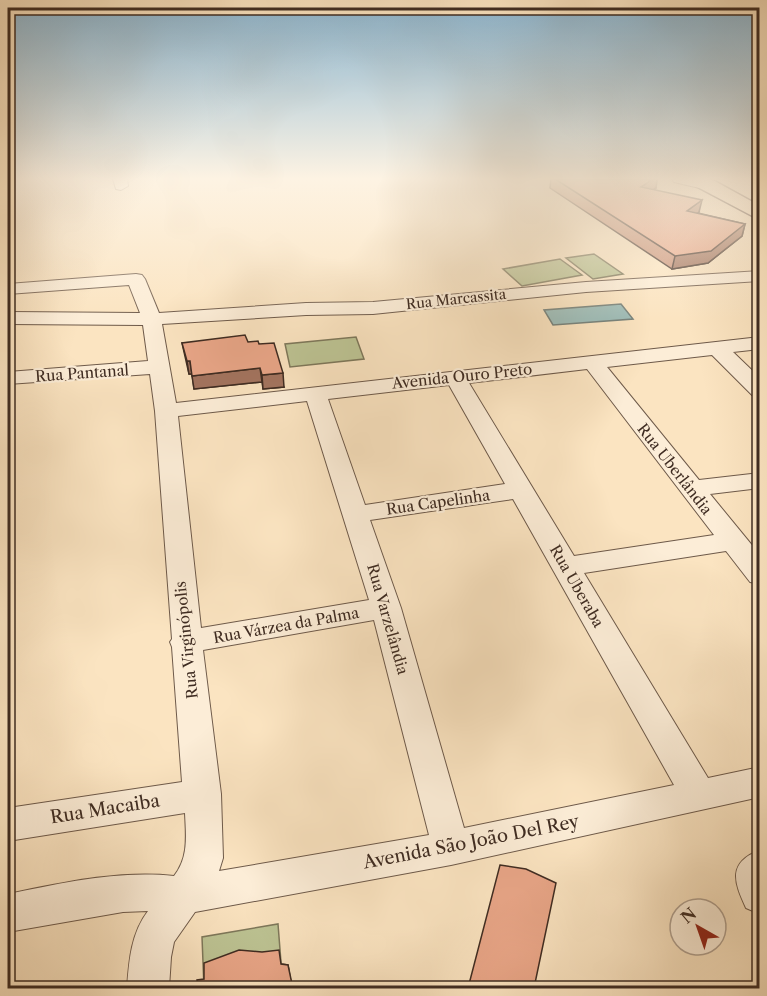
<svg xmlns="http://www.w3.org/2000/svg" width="767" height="996" font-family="'Libre Caslon Text',serif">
<rect width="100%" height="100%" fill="#fbe4c1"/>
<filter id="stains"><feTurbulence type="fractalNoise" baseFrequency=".00333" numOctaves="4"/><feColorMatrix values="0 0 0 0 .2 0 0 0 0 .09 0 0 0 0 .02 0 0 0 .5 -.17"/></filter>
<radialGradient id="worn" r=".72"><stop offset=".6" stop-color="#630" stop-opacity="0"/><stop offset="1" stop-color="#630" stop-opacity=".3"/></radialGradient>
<path fill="#bdc494" stroke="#7e785b" stroke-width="1.5" d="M594,254L623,274L593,279L566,258Z
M560,259L582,275L522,286L503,269Z
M356,337L364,359L290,367L285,344Z
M278,924L282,975L204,988L202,937Z"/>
<path fill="#a0beb9" stroke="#79847d" stroke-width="1.5" d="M621,304L633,319L553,325L544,310Z"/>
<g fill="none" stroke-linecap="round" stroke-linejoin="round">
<defs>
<path id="minor" d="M113,179H127L128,186L121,190L116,189Z
M672,179H698L713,183L715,186L708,190L674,182Z
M760,271V281L586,292L373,314L306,315L162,324L176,403L760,337V349L733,352L760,378V396L752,395L712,355L607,367L699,480L760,473V488L710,494L760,555V584L750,582L726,551L584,573L708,778L760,767V797L451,865L195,912L174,942L171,957L169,988H127C129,961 131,933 148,911L123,912L8,932V894C62,883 119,870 174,876C189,857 186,836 185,813L8,841V808L182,782L172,647L170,642L172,639L155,411L150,374L8,384V372L148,361L143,325L8,324V312L140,313L129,285L8,294V284L136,274L142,275L145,279L159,313L306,303L373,302L586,282ZM587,369L714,535L574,556L469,383ZM449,385L505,484L365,505L328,399ZM307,401L369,600L201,628L178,416ZM513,499L674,785L464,828L401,608L370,520ZM374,620L429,835L219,871L223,858L221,794L203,650Z
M760,850V914L746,908C734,882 727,863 760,850Z"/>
<path id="major" d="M688,179H711L760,206V220L690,183Z"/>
</defs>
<use href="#minor" stroke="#6e5a4a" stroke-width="2"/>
<use href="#major" stroke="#3f2c22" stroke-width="3"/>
<use href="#minor" fill="#fcedd7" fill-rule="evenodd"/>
<use href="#major" fill="#fbe4c1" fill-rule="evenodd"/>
</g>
<path fill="#c88f75" stroke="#3f2c22" stroke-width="1.5" d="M551,179H657L656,188L653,189L699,212L698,213L745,224L742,236L708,263L672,269L550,188Z
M182,343L259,344L284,387L263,389L262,382L194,389L192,374H189Z
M281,964L288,965L292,988H198Z"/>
<path fill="#a3745f" stroke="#3f2c22" stroke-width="1.5" d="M653,179H657L656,188L639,198L641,187Z
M702,200L699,212L684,223L687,211Z
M745,224L742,236L708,263L672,269L675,256Z
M187,361H190L192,374H189Z
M260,368L262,382L194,389L192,376Z
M283,373L284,387L263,389L262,375Z"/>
<path fill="#e9a688" stroke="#3f2c22" stroke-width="1.5" d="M555,179H653L641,187L702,200L687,211L745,224L711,251L675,256Z
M245,335L248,342L258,341L259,344L274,343L283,373L262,375L260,368L192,376L190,361H187L182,343Z
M500,865L526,869L556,883L534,988H468Z
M239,950L262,952L279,950L281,964L288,965L292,984L275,988H198L197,980L204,979V963Z"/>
<linearGradient id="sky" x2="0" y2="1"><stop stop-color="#8bb8d5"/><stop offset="0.56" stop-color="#fdf3e3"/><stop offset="1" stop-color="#fdf3e3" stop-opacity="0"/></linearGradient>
<rect width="767" height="319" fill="url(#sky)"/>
<g text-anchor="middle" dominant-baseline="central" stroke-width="4.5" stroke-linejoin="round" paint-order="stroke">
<g font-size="14" fill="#3f2c22" stroke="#fcedd7">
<text transform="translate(456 299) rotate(-6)">Rua Marcassita</text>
</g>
<g font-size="15" fill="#3f2c22" stroke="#fcedd7">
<text transform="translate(82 373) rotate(-4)">Rua Pantanal</text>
<text transform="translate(462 376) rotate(-6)">Avenida Ouro Preto</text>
<text transform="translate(675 469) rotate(52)">Rua Uberlândia</text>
<text transform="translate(438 502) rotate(-8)">Rua Capelinha</text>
<text transform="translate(577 586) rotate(60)">Rua Uberaba</text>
<text transform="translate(388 619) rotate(74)">Rua Varzelândia</text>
<text transform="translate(286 625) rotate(-10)">Rua Várzea da Palma</text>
<text transform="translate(186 640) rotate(-96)">Rua Virginópolis</text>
</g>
<g font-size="18" fill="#3f2c22" stroke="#fcedd7">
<text transform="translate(105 809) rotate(-9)">Rua Macaiba</text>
<text transform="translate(471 842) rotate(-11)">Avenida São João Del Rey</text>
</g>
</g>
<rect width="767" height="996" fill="none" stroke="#fbe4c1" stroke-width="30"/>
<rect x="9" y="9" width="749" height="978" fill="none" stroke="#3f2c22" stroke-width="3"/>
<rect x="15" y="15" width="737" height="966" fill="none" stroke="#3f2c22" stroke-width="1.5"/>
<g transform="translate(698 927) rotate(320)"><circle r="28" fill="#fcedd7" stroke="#b0a08f" stroke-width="1.5"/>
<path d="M0-4.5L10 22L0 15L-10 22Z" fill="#8f2418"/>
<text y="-9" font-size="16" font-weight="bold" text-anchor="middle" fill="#3f2c22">N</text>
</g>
<rect width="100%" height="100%" filter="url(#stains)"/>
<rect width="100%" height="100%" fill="url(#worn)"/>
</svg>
